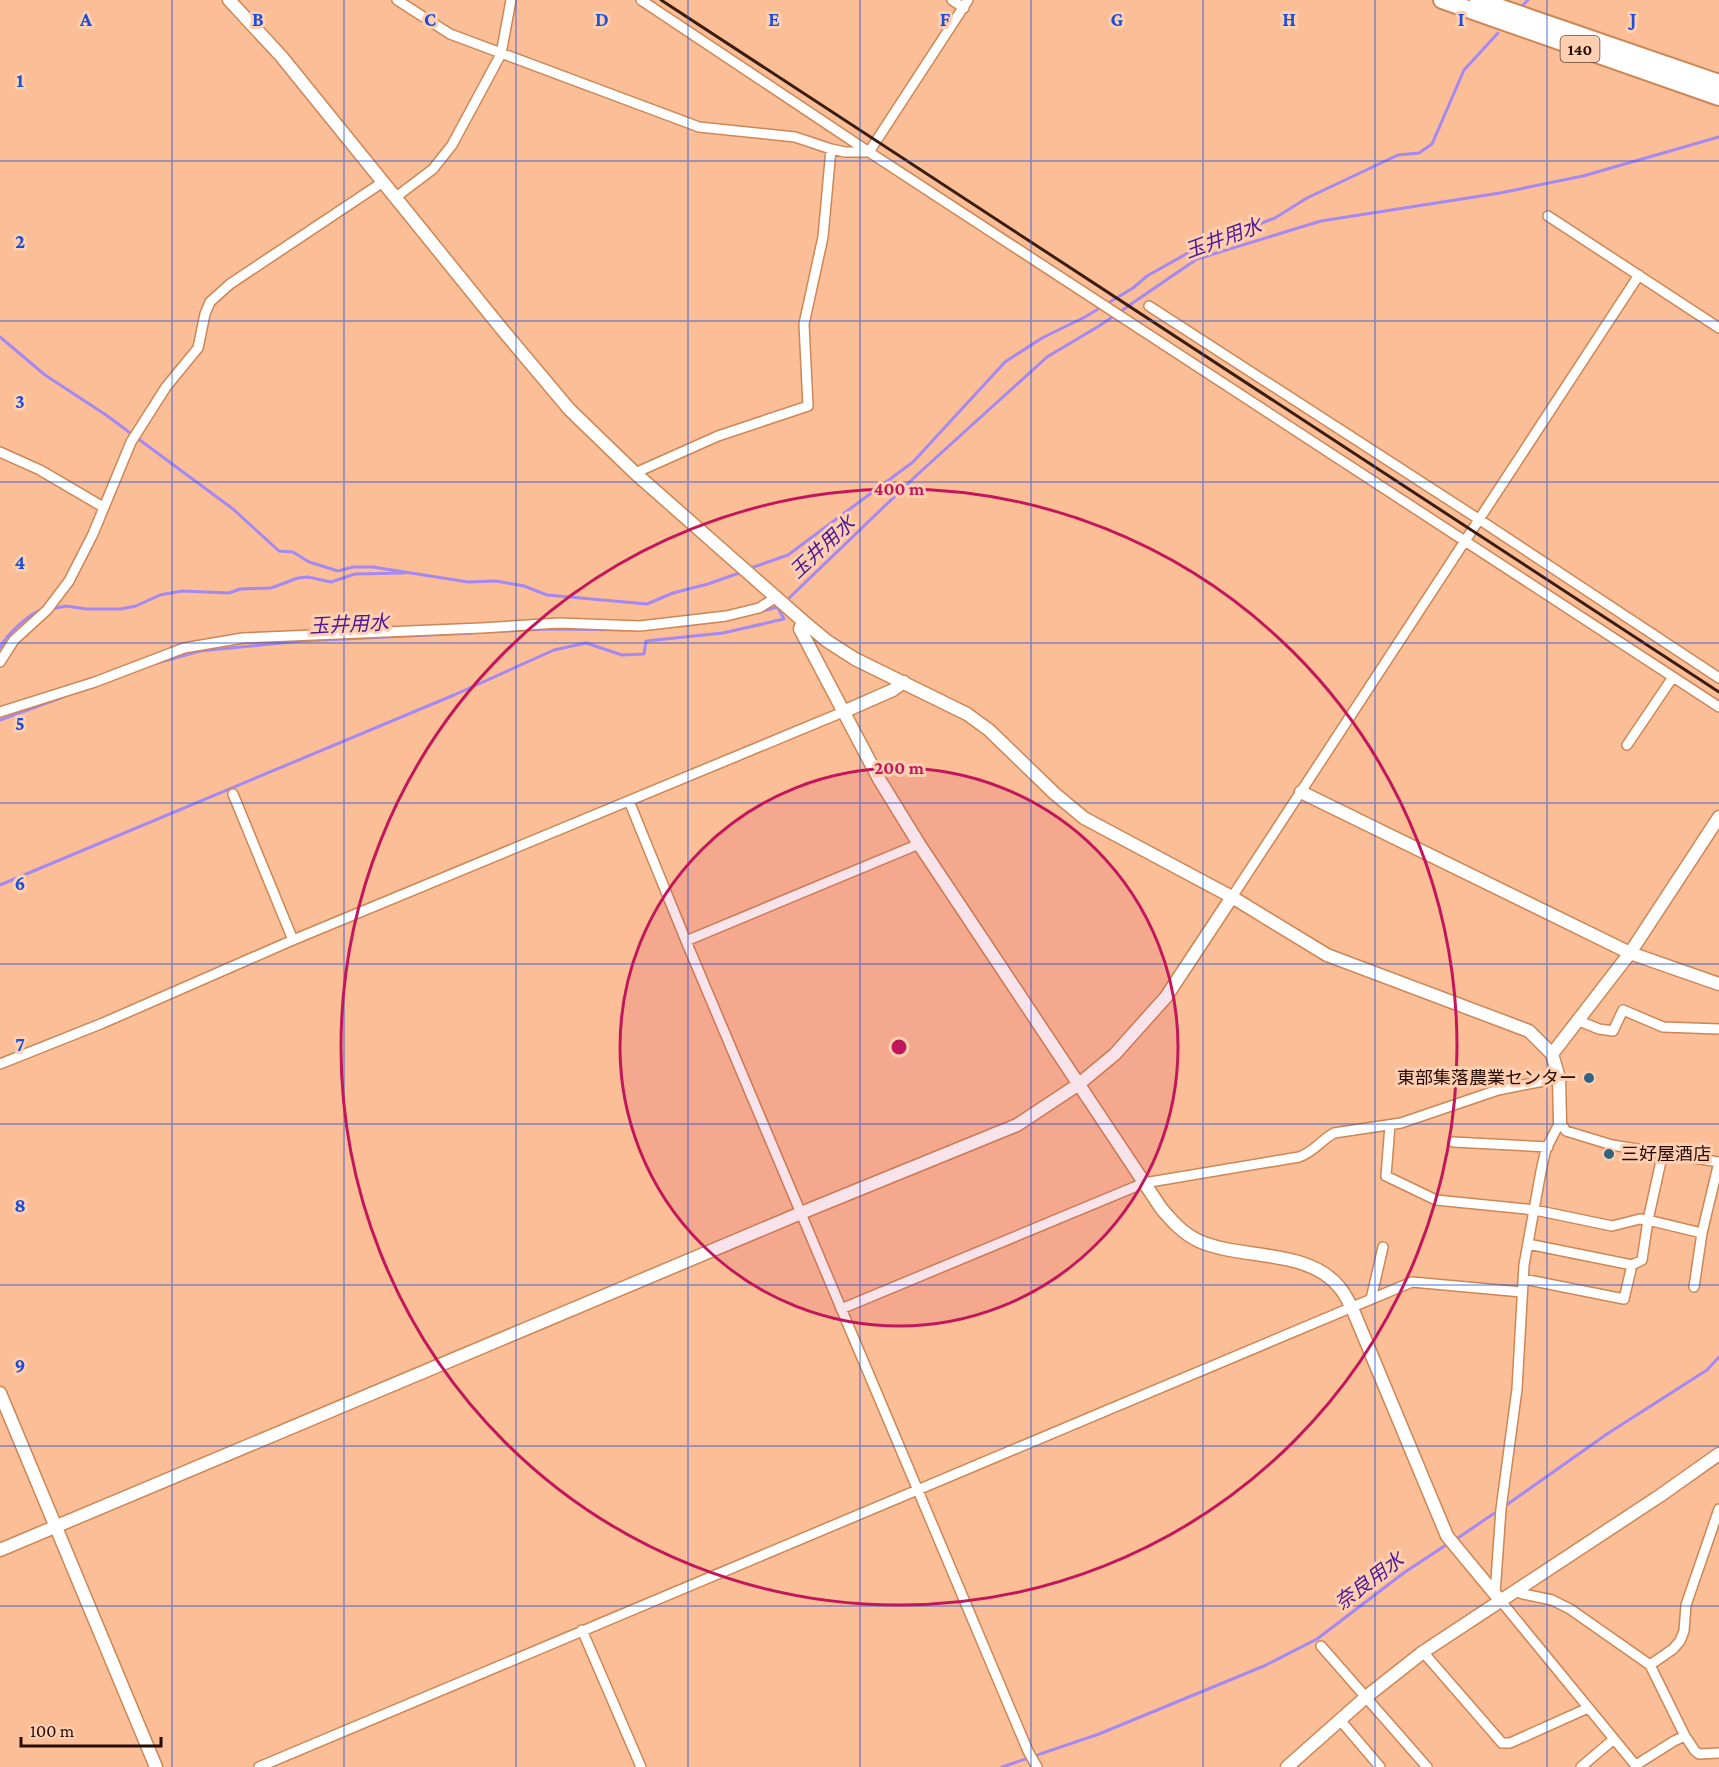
<svg xmlns="http://www.w3.org/2000/svg" width="1719" height="1767" font-family="'Crimson Pro','Noto Sans JP',serif">
<rect width="100%" height="100%" fill="#fbbe96"/>
<g fill="none" stroke-linecap="round" stroke-linejoin="round">
<path stroke="#a588f1" stroke-width="3" d="M1522,6L1528,0
M0,337L45,375L106,415L233,509L279,551L293,552L309,562L338,571L353,567H373L468,582L496,581L524,586L547,595L647,604L673,593L708,584L742,572
M748,569L788,555L913,462L1005,362L1042,338L1085,317L1133,288L1147,276L1229,230L1234,224H1259L1275,218L1307,198L1398,155L1419,153L1432,144L1464,70L1498,33
M786,601L918,474L1047,357L1099,326L1197,259L1321,221L1500,193L1583,176L1719,137
M51,609L66,606L86,609H121L136,606L160,595L182,591L229,593L240,589L271,588L298,578L308,577L331,582L355,574L405,573
M759,612L781,606
M679,626L720,621
M487,632L548,629L637,630
M0,648C5,636 31,611 45,609
M157,663L200,651L301,641L472,633
M0,720L63,697
M0,885L454,695L554,650L586,643L622,655L644,654L646,641L723,633L784,619L778,608
M1505,1506L1607,1434L1707,1370L1719,1357
M1455,1540L1499,1510
M1002,1767L1099,1734L1264,1666L1317,1639L1405,1572L1449,1543"/>
<defs>
<path id="minor" d="M397,0L450,34L699,127L795,137L831,149L845,152H869L968,0
M641,0L869,152L1719,707
M952,0L964,8
M396,197L433,169L452,145L501,54L511,0
M1548,216L1719,328
M1149,306L1480,520L1719,678
M0,452L40,470L103,507
M635,473L718,436L808,406L804,324L823,237L831,149
M0,662L14,640L47,610L69,581L93,534L131,442L166,387L198,348L205,314L210,302L230,284L383,182
M0,712L95,682L184,648L243,638L481,628L559,623L640,626L726,616L759,608L775,598
M1627,745L1673,677
M233,794L293,940
M629,801L686,941L1028,1751L1037,1767
M1232,897L1639,275
M686,941L919,844
M1579,1021L1599,1029L1613,1031L1623,1010L1663,1027L1719,1029
M0,1064L103,1023L293,940L843,712
M1390,1125L1386,1176L1436,1200L1535,1210L1612,1226L1640,1219L1648,1220L1642,1260L1632,1265L1528,1244
M1453,1142L1548,1147
M1663,1152L1648,1220L1702,1233L1719,1162
M1523,1279L1624,1299L1632,1265
M1694,1287L1702,1233
M1371,1299L1383,1247
M841,1309L1144,1183L1299,1157C1314,1152 1321,1140 1334,1133L1401,1123L1498,1090L1559,1078
M1516,1591L1523,1594L1552,1600L1570,1609L1650,1665L1685,1736L1695,1751L1699,1754L1719,1753
M1495,1594L1501,1509L1517,1389L1524,1265L1541,1171L1546,1149L1560,1122L1566,1131L1612,1145L1719,1162
M1500,1600L1637,1767
M582,1630L641,1767
M1321,1646L1427,1767
M1423,1652L1502,1743H1510L1588,1708
M1650,1665L1673,1649L1680,1641L1684,1631L1686,1605L1719,1509
M1340,1720L1380,1767
M1636,1765L1674,1741L1685,1736
M259,1767L1412,1282L1522,1292
M1581,1767L1614,1739"/>
<path id="tertiary" d="M229,0L281,56L501,328L569,409L635,473L803,621L827,641L855,659L967,714L989,730L1054,793L1084,818L1232,897L1327,955L1529,1031L1552,1054L1559,1078L1560,1122
M803,621L800,629L879,779L919,844L1161,1208C1172,1221 1182,1233 1199,1241C1241,1260 1309,1248 1340,1288C1345,1294 1348,1301 1352,1308L1447,1536L1500,1600
M843,712L893,690L904,682
M1301,792L1630,953L1719,984
M1552,1054L1630,953L1719,817
M0,1393L156,1767
M0,1550L801,1213L1017,1125L1079,1084L1115,1054L1166,997L1232,897
M1287,1767L1366,1697L1423,1652L1661,1495L1719,1454"/>
<path id="trunk" d="M1442,0L1719,97
M1478,0L1719,83"/>
</defs>
<use href="#minor" stroke="#cd8654" stroke-width="12"/>
<use href="#tertiary" stroke="#cd8654" stroke-width="15"/>
<use href="#trunk" stroke="#cd8654" stroke-width="20"/>
<use href="#minor" stroke="#fff" stroke-width="9"/>
<use href="#tertiary" stroke="#fff" stroke-width="12"/>
<use href="#trunk" stroke="#fff" stroke-width="16"/>
<path stroke="#3b1d0f" stroke-width="3" d="M661,0L1719,692"/>
</g>
<path fill="none" stroke="#1d4ed8" stroke-width="1.5" stroke-opacity="0.55" d="M172,0V1767M344,0V1767M516,0V1767M688,0V1767M860,0V1767M1031,0V1767M1203,0V1767M1375,0V1767M1547,0V1767M0,161H1719M0,321H1719M0,482H1719M0,643H1719M0,803H1719M0,964H1719M0,1124H1719M0,1285H1719M0,1446H1719M0,1606H1719"/>
<circle cx="899" cy="1047" r="279" fill="#c2185b" fill-opacity=".12"/>
<g fill="none" stroke="#c2185b" stroke-width="3">
<circle cx="899" cy="1047" r="279"/>
<circle cx="899" cy="1047" r="558"/>
</g>
<g fill="#306481" stroke="#fecfb1" stroke-width="2">
<circle cx="1589" cy="1078" r="6"/>
<circle cx="1609" cy="1154" r="6"/>
</g>
<g text-anchor="middle" dominant-baseline="central" stroke-width="6" stroke-linejoin="round" paint-order="stroke">
<rect fill="#fecfb1" stroke="#664635" stroke-width="1.5" x="1560.5" y="36" width="39" height="26" rx="4.5"/>
<g font-size="16" font-weight="bold" fill="#250b00">
<text x="1580" y="49">140</text>
</g>
<g font-size="18" fill="#250b00" stroke="#fecfb1" text-anchor="end">
<text x="1577" y="1078">東部集落農業センター</text>
<text x="1621" y="1154" text-anchor="start">三好屋酒店</text>
</g>
<g font-size="20" font-style="italic" fill="#4c1894" stroke="#fecfb1">
<text transform="translate(1223 238) rotate(-20)">玉井用水</text>
<text transform="translate(822 547) rotate(-43)">玉井用水</text>
<text transform="translate(349 624) rotate(-3)">玉井用水</text>
<text transform="translate(1369 1581) rotate(-37)">奈良用水</text>
</g>
</g>
<g font-size="20" text-anchor="middle" font-weight="bold" fill="#1d4ed8" stroke="#fecfb1" stroke-width="6" stroke-linejoin="round" paint-order="stroke">
<text x="86" y="26">A</text>
<text x="258" y="26">B</text>
<text x="430" y="26">C</text>
<text x="602" y="26">D</text>
<text x="774" y="26">E</text>
<text x="945" y="26">F</text>
<text x="1117" y="26">G</text>
<text x="1289" y="26">H</text>
<text x="1461" y="26">I</text>
<text x="1633" y="26">J</text>
<text x="20" y="87">1</text>
<text x="20" y="248">2</text>
<text x="20" y="408">3</text>
<text x="20" y="569">4</text>
<text x="20" y="730">5</text>
<text x="20" y="890">6</text>
<text x="20" y="1051">7</text>
<text x="20" y="1212">8</text>
<text x="20" y="1372">9</text>
</g>
<circle cx="899" cy="1047" r="9" fill="#c2185b" stroke="#fecfb1" stroke-width="3"/>
<g font-size="18" text-anchor="middle" font-weight="bold" fill="#c2185b" stroke="#fecfb1" stroke-width="6" stroke-linejoin="round" paint-order="stroke">
<text x="899" y="495">400 m</text>
<text x="899" y="774">200 m</text>
</g>
<path d="M21 1737v9h140v-9" fill="none" stroke="#250b00" stroke-width="3"/>
<text x="30" y="1737" font-size="18" fill="#250b00" stroke="#fecfb1" stroke-width="4.5" paint-order="stroke">100 m</text>
</svg>
